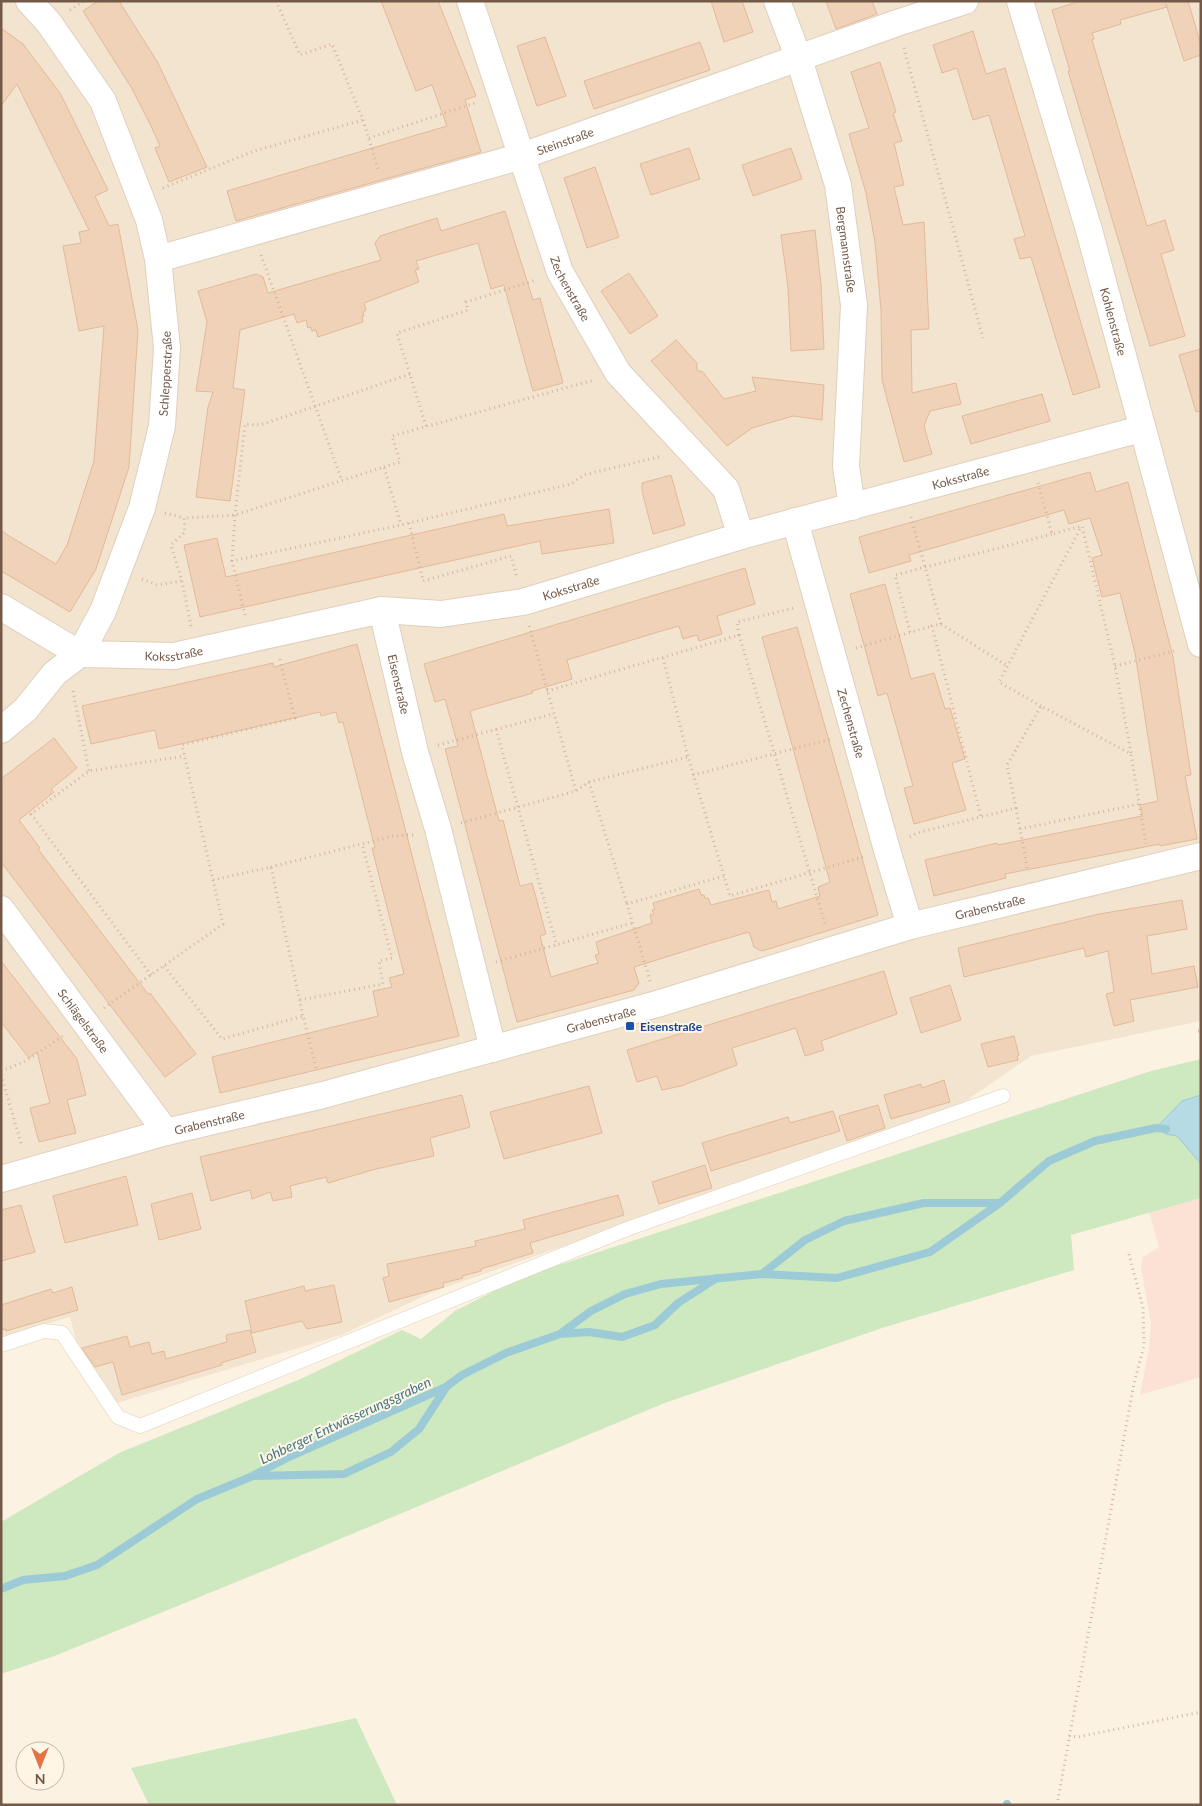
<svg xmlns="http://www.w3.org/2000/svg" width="1202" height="1806" font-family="Lato,sans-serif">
<rect width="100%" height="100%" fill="#fcf2e1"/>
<path fill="#f3e4cf" d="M1,1H1201V1021L1031,1056L951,1111L435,1291L341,1335L117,1403L77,1345L70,1317L1,1337Z"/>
<path fill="#fce2d4" d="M1201,1198V1377L1140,1395L1149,1348L1151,1323L1141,1268L1143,1257L1159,1247L1149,1212Z"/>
<path fill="#cee8c0" d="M1201,1059V1198L1071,1235L1074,1270L882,1328L662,1404L278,1565L57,1655L1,1674V1522L119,1453L303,1378L402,1330L421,1339L455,1311L519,1278L1151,1071Z
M356,1718L397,1805H149L131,1768Z"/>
<path fill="#b6dbe4" stroke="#9ccad6" d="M1201,1095V1164L1177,1136L1166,1134L1156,1128L1182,1101Z"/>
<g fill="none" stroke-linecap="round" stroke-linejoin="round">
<path stroke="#9ccad6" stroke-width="8" d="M762,1274L805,1240L844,1221L924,1203H1000
M560,1334L591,1311L625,1294L661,1284L762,1274L837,1278L930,1252L1000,1203L1049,1161L1095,1141L1156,1128L1166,1129
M254,1475L289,1457L446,1387
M1,1589L23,1580L65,1576L97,1565L197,1499L253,1476L344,1474L391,1452L419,1429L447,1386L462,1375L506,1353L560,1334L589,1332L622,1337L655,1325L678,1303L717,1278
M1007,1805V1804"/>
</g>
<path fill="#f0d2b9" stroke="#e3b99a" d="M98,1H119L158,63L207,167L169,182L155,148L160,146L151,126L131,87L83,11Z
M381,1H438L476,96L465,100L481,152L236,221L227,191L447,126L432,85L416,91Z
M711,1H742L753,32L724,42Z
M826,1H872L877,14L836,29Z
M1080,1H1188L1201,45V55L1184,61L1166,4L1167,7L1120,20L1121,24L1092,33L1094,39L1092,40L1147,226L1165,220L1174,250L1161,254L1185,336L1150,346L1068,71H1070L1052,10Z
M1,28L23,44L60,93L108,190L95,196L109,226L118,224L138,330L129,467L96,569L70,612L1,571V531L56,564L67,545L94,461L104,326L79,331L63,246L81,243L79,232L89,230L17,84L1,106Z
M973,31L986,74L1005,68L1100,387L1073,395L1031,257L1020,259L1014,239L1025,236L989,115L973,120L957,68L942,73L933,45Z
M545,37L566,96L537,106L517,46Z
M700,42L710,70L594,109L584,81Z
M880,62L893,102L896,112L893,113L902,141L894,143L904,185L894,187L903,225L924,222L929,329L911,330L912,393L956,383L961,404L930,411L924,426L932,454L904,462L882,380L881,310L875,242L866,193L849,134L869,128L851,72Z
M689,148L700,179L651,195L640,164Z
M791,148L802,179L753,196L742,165Z
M595,167L619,237L587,248L564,178Z
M505,211L533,300L540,298L563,383L533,391L504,285L491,289L478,243L416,261L419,269L415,270L419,282L364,303L366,310L363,312L364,316H362L363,322L318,337L316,330L312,331L311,327L308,328L306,320L297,323L294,314L240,330L233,388L245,390L230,501L196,497L208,407L213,392L196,391L207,322L198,291L256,274L263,277L268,293L381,260L375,243L380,236L437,218L441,231Z
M815,230L821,285L824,349L791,351L788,288L781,235Z
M629,273L658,316L630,334L601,291Z
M676,340L697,363V371H702L724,399L756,391L752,377L824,385L822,420L793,416L752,428L727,446L651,361Z
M1201,349V411L1196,412L1179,355Z
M1042,394L1050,421L971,444L962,416Z
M1090,472L1096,492L1128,482L1173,657L1191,775L1185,776L1197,839L1160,846V844L1005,874L1006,878L934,896L925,860L997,843L998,845L1142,816L1140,805L1158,801L1135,653L1120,593L1102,597L1092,558L1102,555L1090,518L1069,524L1064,510L909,555L911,561L869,573L859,537Z
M671,475L685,525L653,534L642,491V483Z
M609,509L614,543L542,554L540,541L200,617L184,545L217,538L226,577L504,514L507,526Z
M745,568L755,604L717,616L722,634L699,641L697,635L683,639L679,626L658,632L567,660L572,679L532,691L533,693L470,711L499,821L503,820L520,886L532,883L546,934L540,936L551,977L598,963L595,955L599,954L596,942L652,923L650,915L654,914L652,910H655L653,903L699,889L701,895H704L705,898H708L711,905L769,890L772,902L776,901L778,909L820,896L818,887L830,882L762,637L797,627L878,915L762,951L754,947L749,932L711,943L634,967L639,983L634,990L517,1022L445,749L458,746L445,699L435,702L424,664Z
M885,584L911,679L934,673L945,709L950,708L965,759L952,763L966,810L914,824L904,788L913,786L887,693L878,696L850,594Z
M357,644L459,1036L220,1093L212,1057L378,1016L373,991L392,987L389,978L404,974L372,848H375L343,722L339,723L336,712L321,716L320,712L159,749L155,730L91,744L82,706L273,663L274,667Z
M54,738L77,768L51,789L54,792L19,820L40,848L38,849L148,994L150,993L196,1054L165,1077L1,862V779Z
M1182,900L1187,929L1147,936L1152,974L1194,966L1198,987L1130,1000L1134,1021L1114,1026L1106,994L1114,992L1108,951L1086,957L1084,948L964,977L958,948L1099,914Z
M1,961L77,1059L86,1095L67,1100L76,1133L39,1142L30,1108L50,1103L37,1052L29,1058L1,1022Z
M884,971L897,1014L821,1041L824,1050L805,1056L796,1028L732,1048L737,1065L681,1086L662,1090L657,1076L637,1082L627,1050Z
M950,985L961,1020L921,1033L910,998Z
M1014,1036L1019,1055L1017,1056L1018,1060L988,1067L981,1044Z
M944,1080L950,1102L891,1119L884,1095L921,1084L922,1088Z
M589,1086L602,1133L504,1159L490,1112Z
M462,1095L470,1127L430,1138L434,1156L376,1169L328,1183L326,1177L290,1186L292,1197L273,1201L270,1192L252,1199L250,1190L211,1201L200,1157Z
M878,1105L885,1128L847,1141L839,1116Z
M833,1111L840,1131L711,1171L702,1143L788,1117L790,1123Z
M705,1165L712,1188L659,1204L652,1182Z
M126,1176L138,1225L65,1243L53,1196Z
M192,1193L201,1229L159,1240L151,1204Z
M618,1195L624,1215L530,1243L533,1253L481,1269V1271L462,1276L463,1278L443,1283L444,1287L389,1302L383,1278L389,1276L387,1264L476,1246L475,1241L525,1229L523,1220Z
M21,1205L35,1252L1,1261V1210Z
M334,1285L342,1322L307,1329L302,1321L252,1333L245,1301L304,1286L305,1291Z
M72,1287L78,1310L6,1331V1329L1,1330V1305L51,1289L53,1293Z
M250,1330L256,1352L221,1363L222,1365L122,1395L113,1362L95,1367L82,1348L127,1336L130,1347L149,1342L152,1354L164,1351L166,1359L227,1342L226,1335Z"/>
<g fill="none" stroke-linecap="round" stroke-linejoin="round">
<defs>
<path id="lane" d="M1,1345L44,1331L62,1333L118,1417L140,1426L627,1229L1003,1096"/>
<g id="street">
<path id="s1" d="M470,1L560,272L618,373L726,489L741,536"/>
<path id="s2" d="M777,1L799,59L838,185L854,305L846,466L852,507"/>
<path id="s3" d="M1020,1L1089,230L1201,644"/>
<path id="s4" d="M158,259L522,156L897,23L965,1"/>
<path id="s5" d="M795,521L887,850L910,926"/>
<path id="s6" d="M1,607L80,654L174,656L382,610L441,614L523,602L741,536L1141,429"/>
<path id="s7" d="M382,610L415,752L438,829L493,1049"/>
<path id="s8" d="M1,730L25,710L55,673L80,654L103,611L142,508L162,426L167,348L158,259L149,220L103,101L49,23L29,1"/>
<path id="s9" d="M1,909L166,1132"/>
<path id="s10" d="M1,1179L166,1132L323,1095L657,1004L910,926L1201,856"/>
</g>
</defs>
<use href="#lane" stroke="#dfcfbd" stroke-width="15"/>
<use href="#street" stroke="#dfcfbd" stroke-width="28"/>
<path stroke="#d5b59c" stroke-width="3" stroke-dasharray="1 4" stroke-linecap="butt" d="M276,1L300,55L332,44L363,120L379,172
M70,10L84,1
M904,48L983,338
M369,138L478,102
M163,188L254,151L363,120
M261,255L342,481
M426,426L397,333L468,310L466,302L536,280
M384,467L400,462L392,436L594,380
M1038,483L1052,534L1082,526L1115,666L1131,753
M165,513L184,518
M911,517L941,624L932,626L981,817
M409,523L423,581L511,556L517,578
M232,561L235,515L245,424L260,425L410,374
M142,579L157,585L182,581
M245,615L232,561L401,525L571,484L584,475L662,456
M941,624L1006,665
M191,626L182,581L171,545L185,532L184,518L235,515L384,467L401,525
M529,626L576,791
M910,632L895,575L1052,534
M739,635L826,927
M856,648L932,626
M663,658L688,757
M1115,666L1178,650
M73,691L89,771
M547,691L739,635L737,622L794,608
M1041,706L999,682L1081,527
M496,729L557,946
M438,745L553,714
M693,775L831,739
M589,782L627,904
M1016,808L1028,872
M461,823L576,791L589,782L688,757L730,896L863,857
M1020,829L1139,804
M910,837L917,833L1016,808L1007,765L1041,706L1131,754L1146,844
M271,867L393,836L413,835
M213,880L271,867L303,1016
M496,962L632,923
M164,966L222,1039L303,1016L317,1071
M151,975L31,814L89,771L185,756
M650,981L627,904L724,876
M300,1000L383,984L379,961L392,958L362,844
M104,1008L223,924L182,745L295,718L279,657
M1198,1031H1201
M1,1071L24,1062L63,1036
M1,1075L22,1146
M1069,1736L1078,1737L1201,1712
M1057,1805L1134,1383L1144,1346L1143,1308L1129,1254"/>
<use href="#lane" stroke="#fff" stroke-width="14"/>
<use href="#street" stroke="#fff" stroke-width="26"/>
</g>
<rect fill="#1a4fb4" stroke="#fff6e6" stroke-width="2" x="625" y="1021" width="10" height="10" rx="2.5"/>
<g text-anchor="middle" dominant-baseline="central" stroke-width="4" stroke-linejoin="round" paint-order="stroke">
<g font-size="12" fill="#725948" stroke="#fff6e6">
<text stroke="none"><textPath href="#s4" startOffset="424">Steinstraße</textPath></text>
<text stroke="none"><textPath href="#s2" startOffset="259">Bergmannstraße</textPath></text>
<text stroke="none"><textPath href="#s1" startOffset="305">Zechenstraße</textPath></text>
<text stroke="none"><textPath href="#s3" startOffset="334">Kohlenstraße</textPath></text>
<text stroke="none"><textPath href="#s8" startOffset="406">Schlepperstraße</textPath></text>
<text stroke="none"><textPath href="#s6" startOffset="996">Koksstraße</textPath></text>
<text stroke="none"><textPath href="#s6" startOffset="591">Koksstraße</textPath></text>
<text stroke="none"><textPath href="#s6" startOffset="186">Koksstraße</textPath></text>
<text stroke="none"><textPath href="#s7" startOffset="76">Eisenstraße</textPath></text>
<text stroke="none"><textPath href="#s5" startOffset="210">Zechenstraße</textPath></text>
<text stroke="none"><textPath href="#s10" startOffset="1026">Grabenstraße</textPath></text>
<text stroke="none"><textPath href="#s9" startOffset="139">Schlägelstraße</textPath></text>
<text stroke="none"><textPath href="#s10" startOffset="621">Grabenstraße</textPath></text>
<text stroke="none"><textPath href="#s10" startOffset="216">Grabenstraße</textPath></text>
</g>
<g font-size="12" font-weight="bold" fill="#164399" stroke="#fff6e6" text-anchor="start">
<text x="640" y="1026">Eisenstraße</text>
</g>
<g font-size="14" font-style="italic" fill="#427785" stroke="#fff6e6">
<text transform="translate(345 1420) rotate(-25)">Lohberger Entwässerungsgraben</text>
</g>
</g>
<rect width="1202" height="1806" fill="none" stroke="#725948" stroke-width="5"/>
<g transform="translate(40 1766) rotate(180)"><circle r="24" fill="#fff6e6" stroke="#c7b7a7"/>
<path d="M0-4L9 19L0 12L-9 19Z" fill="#e47247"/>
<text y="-8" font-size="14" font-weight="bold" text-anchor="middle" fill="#725948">N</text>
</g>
</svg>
